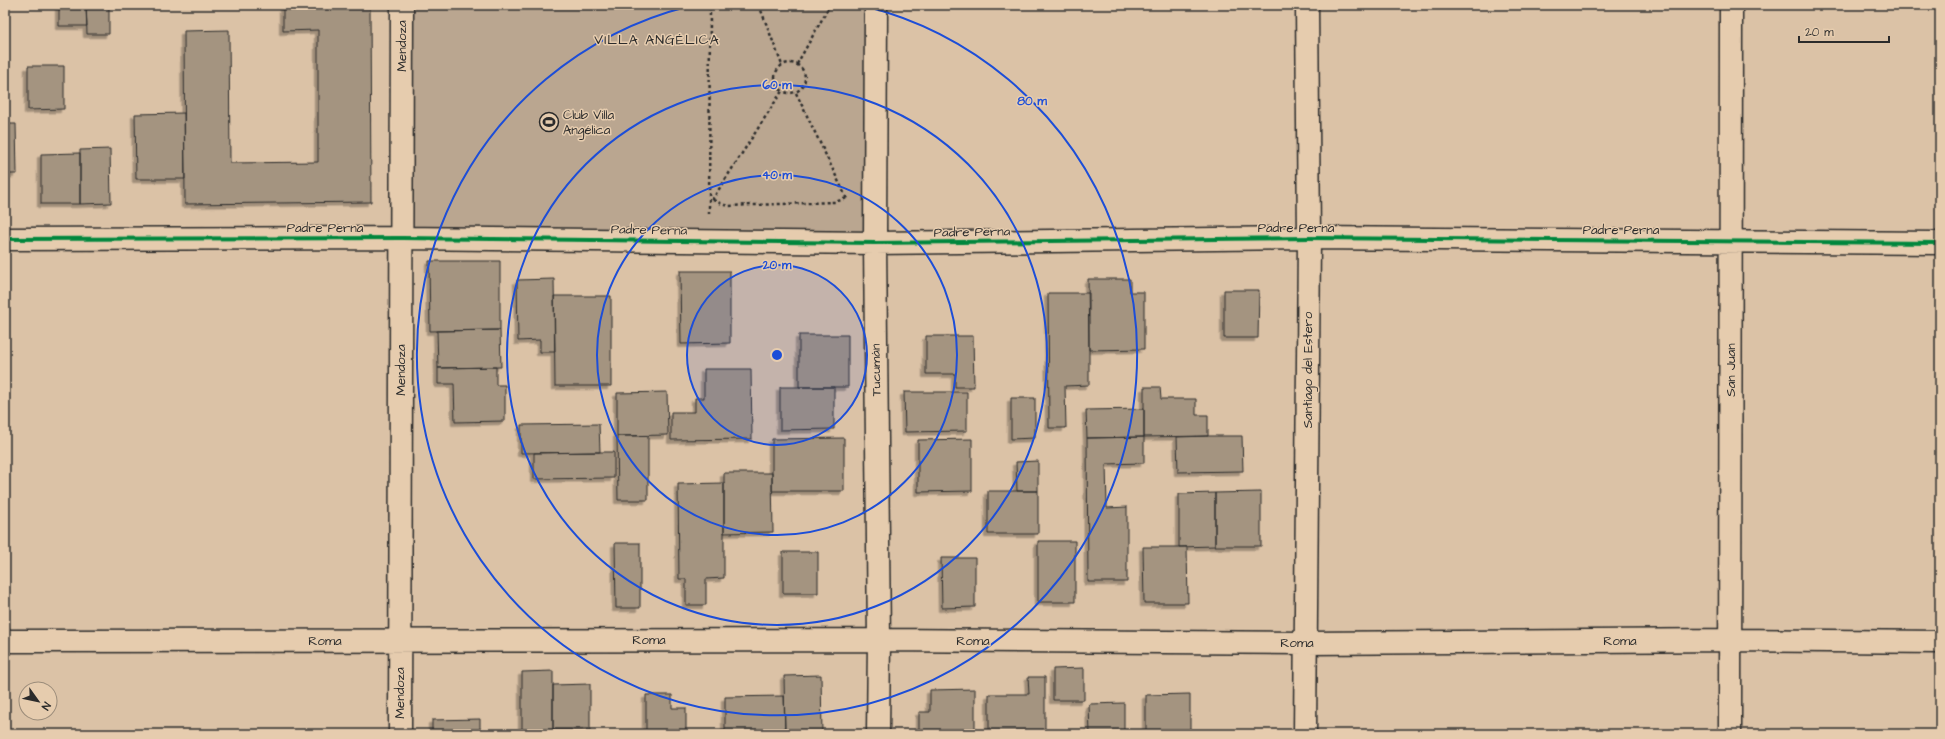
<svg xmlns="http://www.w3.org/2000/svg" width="1945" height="739" font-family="'Architects Daughter',sans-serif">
<defs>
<filter id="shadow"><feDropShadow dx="-3.5" dy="3.5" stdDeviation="0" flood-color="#0004"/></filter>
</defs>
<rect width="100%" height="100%" fill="#dbc2a6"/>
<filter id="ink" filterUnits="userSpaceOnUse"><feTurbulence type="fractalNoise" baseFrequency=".025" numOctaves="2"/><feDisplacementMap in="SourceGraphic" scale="8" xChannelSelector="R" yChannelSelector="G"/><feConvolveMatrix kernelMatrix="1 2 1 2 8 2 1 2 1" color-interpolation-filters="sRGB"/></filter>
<g filter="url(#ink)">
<path fill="#baa690" stroke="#72685e" d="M402,5H876L875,243L402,238Z"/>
<path fill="#a49480" stroke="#2b2b2b" filter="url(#shadow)" d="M59,5H86L87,26H59Z
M86,5H109V34H87Z
M283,5H370L371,202L185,204L184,31L229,30L230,163L318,162V30L283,31Z
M28,66H64V109L28,110Z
M184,113L185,179H136L135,114Z
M5,124H16L17,174H5Z
M110,149L111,203L80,204V150Z
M80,153V204H41V154Z
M429,261H500V330L430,331Z
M680,271H730V343L681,344Z
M554,279L555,352H540V340L518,341L517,280Z
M1088,279H1130V292H1144V349L1089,350Z
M1224,290H1259L1258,338H1224Z
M1048,293H1089V385L1065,386L1066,428H1049Z
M554,296H611V386H555Z
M500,330L501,367L438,368L437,331Z
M799,335H848V387H799Z
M926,336H973L974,387H955V374H926Z
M496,367V385H505V421L455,422L454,384H438V368Z
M704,369H751L752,439L671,440V412H695V398H704Z
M780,387H834V429L780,430Z
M1144,387H1160L1161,399H1196V415H1208V436L1144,437Z
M667,392L668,435L617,436V393Z
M904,392H967V431L905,432Z
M1011,398H1035V438L1011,439Z
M1144,409V437L1087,438L1086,410Z
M599,424L600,452L521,453V425Z
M617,436H648V500H618Z
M1208,436H1242L1243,471L1178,472L1177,437Z
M1144,437V463L1106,464L1107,508L1127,507V582H1088L1087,438Z
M844,438V491H772V439Z
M972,439V491L918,492V440Z
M600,452H614V478L534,479V453Z
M1038,461V491H1017L1016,462Z
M724,473H772L773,532L724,533Z
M724,483V578L706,579V605H686V579H679L678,484Z
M988,491H1038V534H988Z
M1261,492V546H1215V493Z
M1215,493V546L1179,547V494Z
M1038,541H1075V602H1038Z
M615,543H640V608H616Z
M1143,547H1187L1188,603H1144Z
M783,552H818V593H783Z
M941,558H975V607L942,608Z
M1084,668V700H1053V669Z
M553,671V734H522V672Z
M821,675L822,734H785L784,676Z
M1028,677H1045V734H989V694H1029Z
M590,684V730H553V685Z
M975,689V734H919V712H930V690Z
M1190,694V734H1146V695Z
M646,695H672V708H686V734H646Z
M784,696L785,734H725V697Z
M1124,703V734H1090L1089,704Z
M480,719V734H432V720Z"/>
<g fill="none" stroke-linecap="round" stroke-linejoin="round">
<defs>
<path id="minor" d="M876,5L875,243L879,640L878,734
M5,239L402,238L875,243L1309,238L1940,243
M5,641L879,640L1306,643L1730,640L1940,642
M400,734L402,5
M1305,734L1309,238L1307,5
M1730,734L1731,5"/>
</defs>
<use href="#minor" stroke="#2b2b2b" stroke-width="25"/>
<path stroke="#2b2b2b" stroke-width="2.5" stroke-dasharray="3 3" stroke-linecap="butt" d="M759,5L782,65
M775 78a15 15 0 1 1 30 0a15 15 0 1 1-30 0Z
M797,64L830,5
M796,93L847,199
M712,200L782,91
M713,200L727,206L835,202L847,198V197
M709,214L710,5"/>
<use href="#minor" stroke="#e6ccae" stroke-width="22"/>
<defs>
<path id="cycleway" d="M5,239L402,238L875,243L1309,238L1940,243"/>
</defs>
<use href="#cycleway" stroke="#e6ccae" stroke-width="6"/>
<use href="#cycleway" stroke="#00873e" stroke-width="4"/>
</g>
</g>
<circle cx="777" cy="355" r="90" fill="#1d4ed8" fill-opacity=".12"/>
<g fill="none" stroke="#1d4ed8" stroke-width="2">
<circle cx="777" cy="355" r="90"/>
<circle cx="777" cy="355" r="180"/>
<circle cx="777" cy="355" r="270"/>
<path d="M864 6A360 360 0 1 1 690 6"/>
</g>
<defs>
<symbol id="stadium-ring" viewBox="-11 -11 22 22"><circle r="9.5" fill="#e6ccae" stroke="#2b2b2b" stroke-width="1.5"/><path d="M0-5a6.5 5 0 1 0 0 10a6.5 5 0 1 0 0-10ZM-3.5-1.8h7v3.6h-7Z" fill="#2b2b2b"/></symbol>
</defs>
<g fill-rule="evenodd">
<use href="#stadium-ring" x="538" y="111" width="22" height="22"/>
</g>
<g text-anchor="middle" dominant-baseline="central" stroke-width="3" stroke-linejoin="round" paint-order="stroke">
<g font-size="13" fill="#2b2b2b" stroke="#e6ccae">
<text transform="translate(402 46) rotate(-90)">Mendoza</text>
<text x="325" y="228">Padre Perna</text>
<text x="1296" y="228">Padre Perna</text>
<text transform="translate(649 230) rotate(1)">Padre Perna</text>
<text x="1621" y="230">Padre Perna</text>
<text transform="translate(972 232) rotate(-1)">Padre Perna</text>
<text transform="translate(401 370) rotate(-90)">Mendoza</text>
<text transform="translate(876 370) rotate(-91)">Tucumán</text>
<text transform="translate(1308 370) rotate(-90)">Santiago del Estero</text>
<text transform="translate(1731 370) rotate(-90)">San Juan</text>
<text x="649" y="640">Roma</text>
<text x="325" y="641">Roma</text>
<text x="973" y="641">Roma</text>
<text x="1620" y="641">Roma</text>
<text x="1297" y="643">Roma</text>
<text transform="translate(400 693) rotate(-90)">Mendoza</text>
</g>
<g font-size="13" fill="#2b2b2b" stroke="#e6ccae" text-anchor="start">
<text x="563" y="115">Club Villa<tspan x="563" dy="15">Angélica</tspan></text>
</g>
<g font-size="14" letter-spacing="1" fill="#2b2b2b" stroke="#e6ccae">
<text x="657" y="40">VILLA ANGÉLICA</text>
</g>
</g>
<circle cx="777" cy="355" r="6" fill="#1d4ed8" stroke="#e6ccae" stroke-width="2"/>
<g font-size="12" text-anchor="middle" font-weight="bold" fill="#1d4ed8" stroke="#e6ccae" stroke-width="3" stroke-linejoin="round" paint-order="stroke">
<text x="777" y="89">60 m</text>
<text x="1032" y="105">80 m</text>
<text x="777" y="179">40 m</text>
<text x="777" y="269">20 m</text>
</g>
<rect width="1945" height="739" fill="none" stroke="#e6ccae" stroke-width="20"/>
<rect x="10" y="10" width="1925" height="719" fill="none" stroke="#2b2b2b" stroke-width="1.5" filter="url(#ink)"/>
<g transform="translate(38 701) rotate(123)"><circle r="19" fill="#e6ccae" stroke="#9b8c7a"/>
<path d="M0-3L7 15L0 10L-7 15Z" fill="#2b2b2b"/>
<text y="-6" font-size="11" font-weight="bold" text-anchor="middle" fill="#2b2b2b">N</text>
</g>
<path d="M1799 36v6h90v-6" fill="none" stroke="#2b2b2b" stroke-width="2"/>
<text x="1805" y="36" font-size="12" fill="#2b2b2b" stroke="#e6ccae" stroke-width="3" paint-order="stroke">20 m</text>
</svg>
